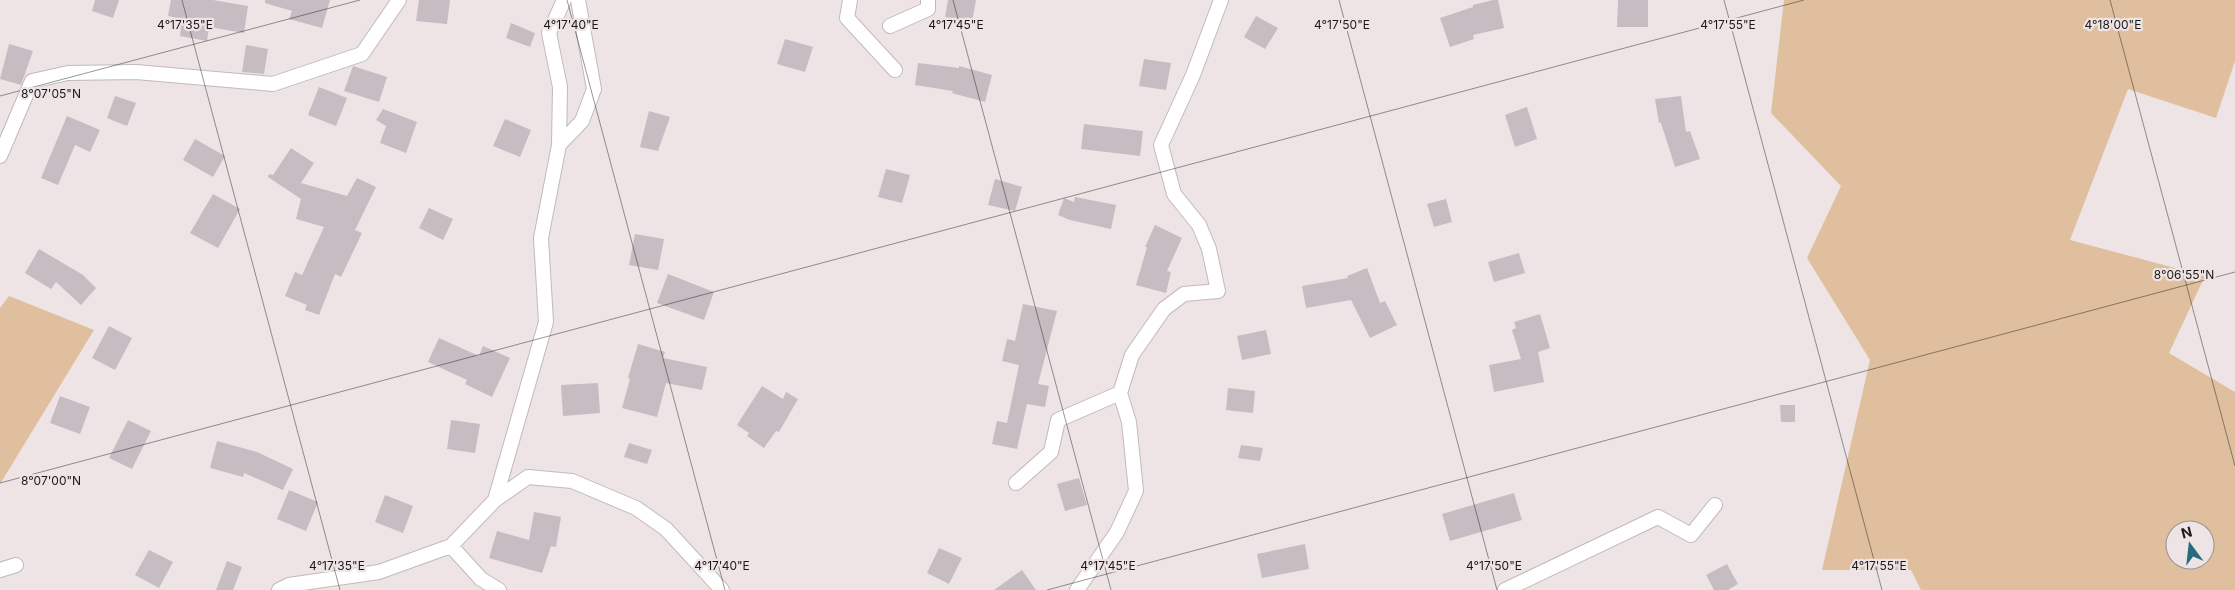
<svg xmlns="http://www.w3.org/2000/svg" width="2235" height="590" font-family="Inter,sans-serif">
<rect width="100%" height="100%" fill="#eee4e5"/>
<path fill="#dfbf9e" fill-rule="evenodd" d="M1784,0H2235V61L2216,118L2128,89L2070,240L2205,276L2169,353L2235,392V590H1921L1911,570H1822L1870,360L1807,258L1841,186L1771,113ZM2175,530H2205V560H2175Z
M9,296L94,330L0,484V308Z"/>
<path fill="#c5bdc2" d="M95,0H119L113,18L92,11Z
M171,0H213L248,6L244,33L209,27L207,41L180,36L182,19L168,16Z
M265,0H330L322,28L289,19L292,11L265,3Z
M419,0H450L447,24L416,21Z
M948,0H976L972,22L945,17Z
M1493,0H1498L1504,28L1473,35L1474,39L1450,47L1440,18L1473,7V5Z
M1618,0H1648V27H1617Z
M1256,16L1278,28L1265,49L1244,37Z
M511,23L535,33L530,47L506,38Z
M785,39L813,47L805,72L777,64Z
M9,44L33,51L21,85L0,79Z
M246,45L268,49L264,74L242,72Z
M1144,59L1171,63L1166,90L1139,86Z
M918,63L959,68V66L992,75L985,102L952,93L953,91L915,85Z
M353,66L387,77L379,102L344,91Z
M319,87L347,98L336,126L308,115Z
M115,96L136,103L127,126L107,118Z
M1681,96L1686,132L1690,131L1700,159L1675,167L1661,123H1659L1655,99Z
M1527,107L1537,139L1515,147L1505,115Z
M383,109L417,122L406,153L380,143L386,126L376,120Z
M649,111L670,117L658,151L640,147Z
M67,116L100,130L90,152L75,145L58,185L41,178Z
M505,119L531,130L520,157L493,146Z
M1084,124L1143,131L1140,156L1081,149Z
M195,139L225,156L213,177L183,160Z
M291,148L314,163L301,183L347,196L357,178L376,187L355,230L362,233L341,277L335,274L319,315L305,310L307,305L285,296L295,272L302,275L324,227L296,219L301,199L268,177L269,174L273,175Z
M886,169L910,175L902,203L878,197Z
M995,179L1022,187L1015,211L988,205Z
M213,194L240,209L218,248L190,233Z
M1075,197L1116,205L1111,229L1070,220L1058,215L1064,198L1074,202Z
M1446,199L1452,222L1434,227L1427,204Z
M429,208L453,219L443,240L419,228Z
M1155,225L1182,238L1167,271L1171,272L1166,293L1136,285L1147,247H1145Z
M635,234L664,239L658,270L629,265Z
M39,249L83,275L96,288L81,305L56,282L51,289L25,273Z
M1519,253L1525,273L1494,282L1488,262Z
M1367,268L1380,303L1385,301L1397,325L1370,338L1351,300L1306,308L1302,286L1348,278L1347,276Z
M668,274L714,292L704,320L657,303Z
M1023,304L1057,311L1038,384L1049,386L1045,407L1027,404L1017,449L992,444L997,421L1007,423L1019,365L1002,361L1007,339L1015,341Z
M1540,314L1550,348L1538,352L1544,382L1494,392L1489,365L1521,359L1512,330L1516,328L1514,322Z
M109,326L132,338L115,370L92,358Z
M1266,330L1271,354L1242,360L1237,336Z
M439,338L479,356L483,346L510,358L492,397L465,384L467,380L428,362Z
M638,344L665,352L663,358L707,367L702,390L666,383L657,417L622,408L630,379L628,378Z
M598,383L600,413L563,416L561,385Z
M762,386L783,399L786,392L798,399L779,432L776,431L764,448L747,436L749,433L737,425Z
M1228,388L1255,391L1253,413L1226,410Z
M60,396L90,407L80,434L50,423Z
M1780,405H1795V422H1781Z
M128,420L151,431L132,469L109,458Z
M451,420L480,424L475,453L447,449Z
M217,441L257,452L293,469L283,490L244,473L243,477L210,468Z
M629,443L652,450L647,464L624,457Z
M1241,445L1263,448L1260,461L1238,458Z
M1079,478L1087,505L1065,511L1057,484Z
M289,490L318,502L306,531L277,519Z
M1514,493L1522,520L1450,541L1442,514Z
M385,495L413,506L403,533L375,522Z
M534,512L561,517L556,547L551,546L542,573L489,558L497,531L529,540Z
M1305,544L1309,569L1262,578L1257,554Z
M939,548L962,558L949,584L927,573Z
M149,550L173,562L159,588L135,575Z
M227,561L242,567L233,590H216Z
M1727,564L1738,584L1728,590H1714L1706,575Z
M1022,570L1036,590H994Z"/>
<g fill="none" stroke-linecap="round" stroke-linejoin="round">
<defs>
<path id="street" d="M850,0L847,18L895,70
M890,26L928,9V0
M559,145L582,121L594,89L578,0
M0,156L32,81L68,73L136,72L273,84L362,54L399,0
M1120,393L1132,355L1164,309L1184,294L1218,291L1209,249L1199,225L1174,194L1161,145L1193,75L1221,0
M1016,483L1051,452L1058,420L1120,393L1129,422L1136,491L1117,532L1077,590
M495,500L528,477L572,481L636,508L666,529L722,590
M451,546L481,579L499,590
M0,570L16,565
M279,590L289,585L379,572L451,546L495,500L546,322L541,238L559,145L560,87L549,33L564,0
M1505,590L1658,517L1691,535L1715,505"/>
</defs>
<use href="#street" stroke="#c3b9bb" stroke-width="16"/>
<use href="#street" stroke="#fff" stroke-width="14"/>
</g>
<path fill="none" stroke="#1b1818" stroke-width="1" stroke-opacity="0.45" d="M182,0L340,590M567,0L725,590M953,0L1111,590M1339,0L1497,590M1724,0L1882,590M2110,0L2235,466M0,96L360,0M0,483L1804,0M1047,590L2235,272"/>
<g font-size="12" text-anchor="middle" fill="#1b1818" stroke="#eee4e5" stroke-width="4.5" stroke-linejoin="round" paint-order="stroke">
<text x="185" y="29">4°17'35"E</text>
<text x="571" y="29">4°17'40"E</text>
<text x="956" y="29">4°17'45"E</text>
<text x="1342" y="29">4°17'50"E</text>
<text x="1728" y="29">4°17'55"E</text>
<text x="2113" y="29">4°18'00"E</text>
<text x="51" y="98">8°07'05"N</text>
<text x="2184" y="279">8°06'55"N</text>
<text x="51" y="485">8°07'00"N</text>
<text x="337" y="570">4°17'35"E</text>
<text x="722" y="570">4°17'40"E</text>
<text x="1108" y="570">4°17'45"E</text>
<text x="1494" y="570">4°17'50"E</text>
<text x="1879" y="570">4°17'55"E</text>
</g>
<g transform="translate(2190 545) rotate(345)"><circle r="24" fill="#eee4e5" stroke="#9a9293"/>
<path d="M0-4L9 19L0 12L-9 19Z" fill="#276c7c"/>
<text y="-8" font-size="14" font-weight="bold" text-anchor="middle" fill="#1b1818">N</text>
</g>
</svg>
